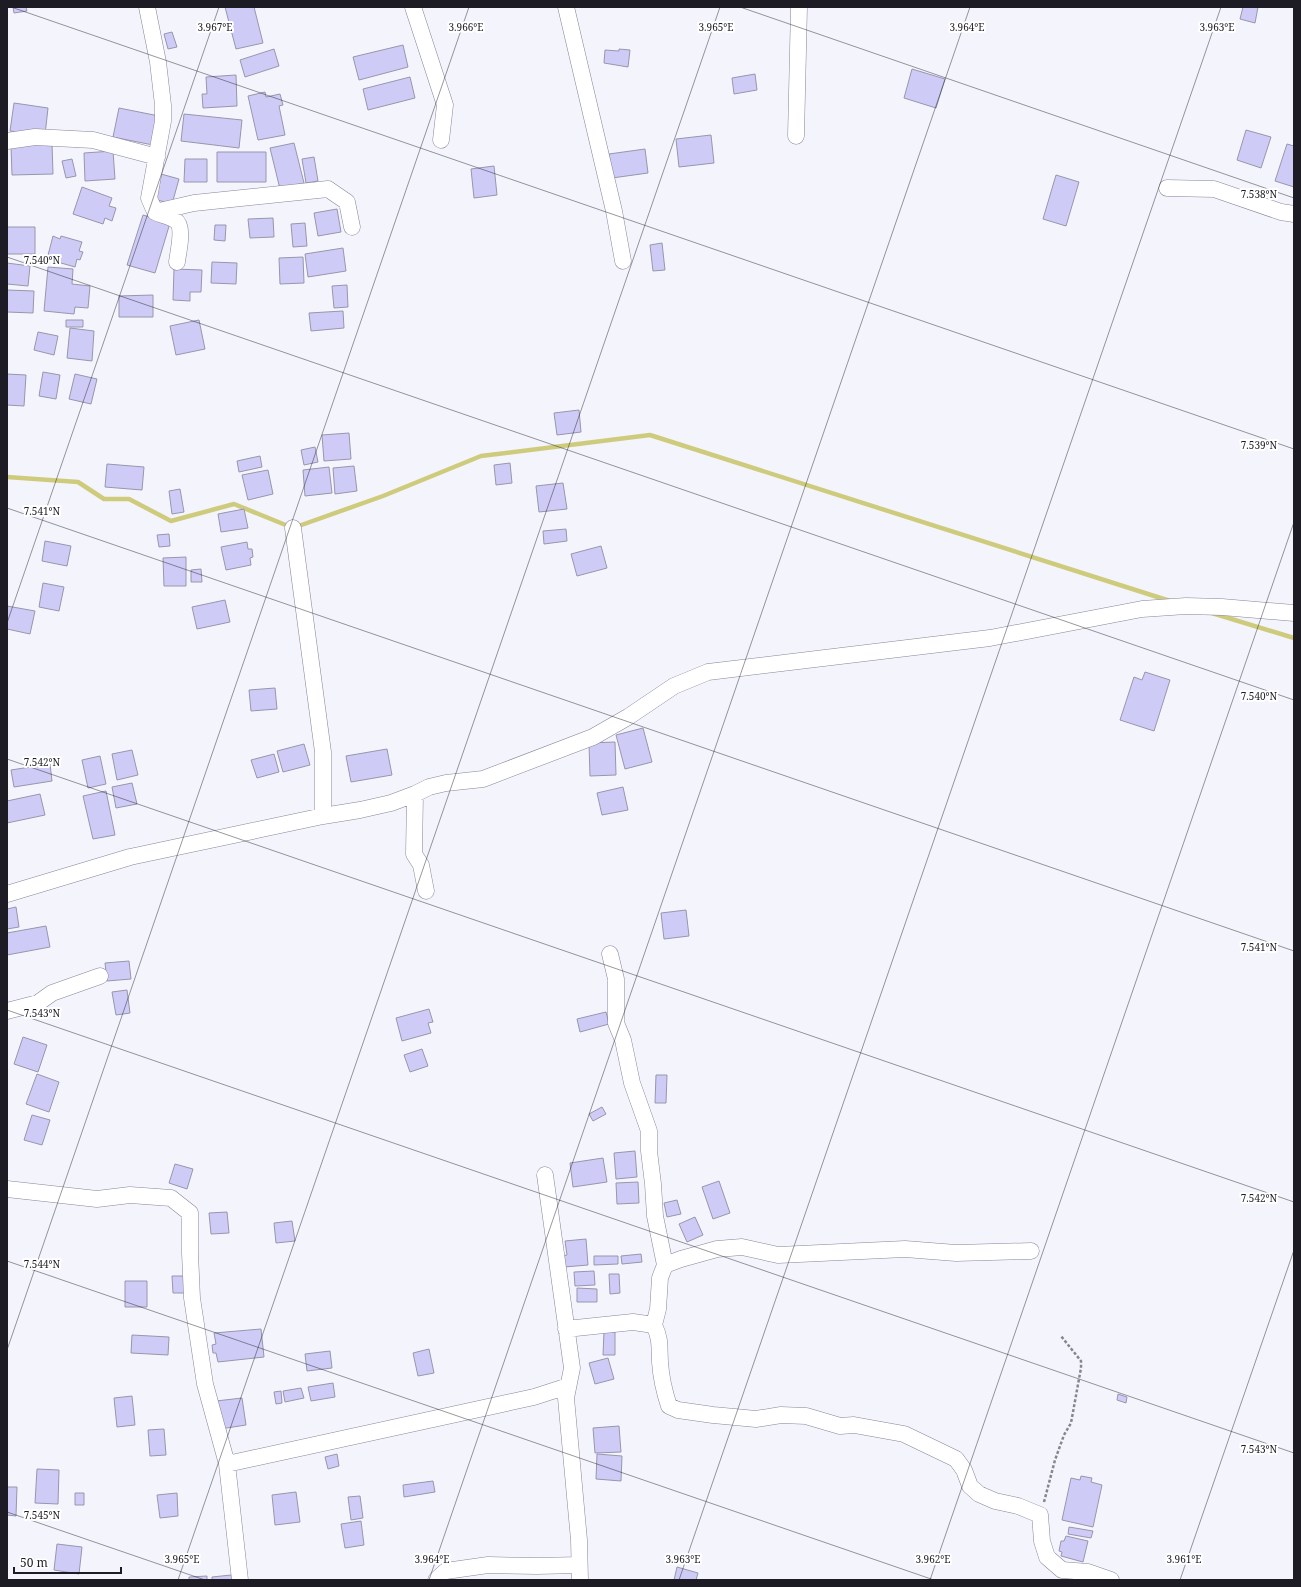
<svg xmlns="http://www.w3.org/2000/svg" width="1301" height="1587" font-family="'Noto Serif',serif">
<rect width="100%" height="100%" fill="#f4f4fd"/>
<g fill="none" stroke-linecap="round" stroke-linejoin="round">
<path stroke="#cecc7c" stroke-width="4.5" d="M7,477L78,482L104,499H129L171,521L234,504L293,528L383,496L481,456L650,435L1170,601
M1212,613L1294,638"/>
</g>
<path fill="#cfcbf7" stroke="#9896ac" d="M13,7H26L27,11L14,13Z
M225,7H254L263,43L236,49Z
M1243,7H1258L1255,23L1240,19Z
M172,32L177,47L168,49L164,34Z
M403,45L408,67L359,80L353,57Z
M274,49L279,66L245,77L240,60Z
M619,49L630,50L628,67L604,63L605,50L619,51Z
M912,69L945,79L936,108L904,98Z
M755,74L757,90L734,94L732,78Z
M236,75L237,106L203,108L202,94H207L206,77Z
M410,77L415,98L368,110L363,89Z
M265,92L266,97L280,94L283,105L279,106L285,135L258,140L248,96Z
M14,103L48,108L45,135L10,131Z
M119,108L159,116L153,145L113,137Z
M184,114L242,120L239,148L181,141Z
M1246,130L1271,137L1261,168L1237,160Z
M711,135L714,163L679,167L676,139Z
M294,143L304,183L280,189L270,148Z
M52,144L53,174L12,175L11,146Z
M1287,144L1294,146V187L1275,181Z
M645,149L648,173L612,178L609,154Z
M113,151L115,179L85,181L84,153Z
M217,152H266V182H217Z
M314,157L318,181L306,183L302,159Z
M72,159L76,176L66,178L62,161Z
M185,159H207V182H184Z
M494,166L497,195L474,198L471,169Z
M161,174L179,179L172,204L154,199Z
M1056,175L1079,182L1066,226L1043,219Z
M82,187L112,198L109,206L116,208L112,221L105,218L103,224L73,214Z
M337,209L341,232L318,236L314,213Z
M143,215L170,223L155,273L127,265Z
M273,218L274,237L250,238L248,219Z
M305,223L307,246L293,247L291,224Z
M215,225H226L225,241L214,240Z
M7,227H35V254H7Z
M53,236L60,239L61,236L82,242L79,251L83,252L80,260L77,259L75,267L47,259Z
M662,243L665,270L653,271L650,245Z
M343,248L346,271L308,277L305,254Z
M303,257L304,283L280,284L279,258Z
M212,262L237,263L236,284L211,283Z
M7,263L30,266L28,286L7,284Z
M48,267L73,269L72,284L90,286L88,308L75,307L74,314L44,311Z
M174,269L202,270L201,292H190V301L173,300Z
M347,285L348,307L334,308L332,286Z
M7,290L34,291L33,313L7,312Z
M153,295V317H119V296Z
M343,311L344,328L311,331L309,313Z
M66,320H83V327H66Z
M199,320L205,349L176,355L170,326Z
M70,328L94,331L92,361L67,358Z
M38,332L58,336L54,355L34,350Z
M43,372L60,375L56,399L39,396Z
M7,374L26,375L24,406L7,405Z
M75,374L97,379L91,404L69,399Z
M579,410L581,432L557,435L554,413Z
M349,433L351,459L324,461L322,435Z
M315,447L318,462L304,465L301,450Z
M260,456L262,467L239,472L237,461Z
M510,463L512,483L496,485L494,465Z
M107,464L144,467L142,490L105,487Z
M354,466L357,491L335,494L333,468Z
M329,467L332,493L305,496L303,470Z
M268,470L273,494L248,500L242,475Z
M563,483L567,509L539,512L536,486Z
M180,489L184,512L172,514L169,491Z
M244,509L248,528L221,532L218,514Z
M566,529L567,541L544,544L543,531Z
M169,534L170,546L159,547L157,535Z
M45,541L71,546L67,566L42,561Z
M247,542L248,549H252L253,557L250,558L251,565L226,570L221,547Z
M601,546L607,568L577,576L571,554Z
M186,557V586H164L163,558Z
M201,569L202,582H191V570Z
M43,583L64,587L59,611L39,607Z
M225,600L230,622L197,629L192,607Z
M7,606L35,611L30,634L7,629Z
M1145,672L1170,680L1154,731L1120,720L1134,677L1142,680Z
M275,688L277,709L251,711L249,690Z
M643,728L652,762L625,769L616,735Z
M615,742L616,775L590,776L589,743Z
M304,744L310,765L283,772L277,751Z
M387,749L392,775L351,782L346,756Z
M132,750L138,775L117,780L112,754Z
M274,754L279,772L257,778L251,760Z
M100,756L106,784L88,788L82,760Z
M50,764L52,781L14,787L11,770Z
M132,783L137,804L116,808L112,787Z
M623,787L628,810L602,815L597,793Z
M106,791L115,835L93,839L83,796Z
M40,794L45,815L7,823V801Z
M16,907L19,927L7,929V909Z
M686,910L689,936L664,939L661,913Z
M46,926L50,947L7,955V933Z
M129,961L131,979L107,981L105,963Z
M127,990L130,1013L116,1015L112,992Z
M429,1009L433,1022L428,1023L431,1033L402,1041L396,1018Z
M606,1012L609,1024L580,1032L577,1019Z
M23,1037L47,1045L38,1072L14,1064Z
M422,1049L428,1066L410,1072L404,1055Z
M37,1074L59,1082L49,1112L26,1104Z
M656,1075H667L666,1103H655Z
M602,1107L606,1114L593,1121L589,1114Z
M32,1115L50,1120L42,1145L24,1140Z
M635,1151L637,1177L616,1179L614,1153Z
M603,1158L607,1182L573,1187L570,1163Z
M175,1164L193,1169L187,1189L169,1183Z
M719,1181L730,1213L713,1219L702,1187Z
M638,1182L639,1203L617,1204L616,1183Z
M677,1200L681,1214L667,1217L664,1203Z
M227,1212L229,1233L211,1234L209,1213Z
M695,1217L703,1235L687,1242L679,1224Z
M292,1221L295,1241L276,1243L274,1223Z
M586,1239L588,1265L564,1267L563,1256L567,1255L565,1241Z
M641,1254L642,1262L622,1264L621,1256Z
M594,1256H618V1264L594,1265Z
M594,1271L595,1285L575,1286L574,1272Z
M609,1274H619L620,1293L610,1294Z
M172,1276H187V1293H173Z
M125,1281H147V1307H125Z
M577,1288L597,1289V1302H577Z
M261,1329L264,1357L218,1362L216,1353H213L212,1345L216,1344L214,1333Z
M604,1332H615V1355H603Z
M132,1335L169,1337L168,1355L131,1353Z
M429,1349L434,1373L418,1376L413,1353Z
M330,1351L332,1368L307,1371L305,1354Z
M608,1358L614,1379L595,1384L589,1363Z
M333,1383L335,1397L311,1401L308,1387Z
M301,1388L304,1398L285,1402L283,1391Z
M281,1391L282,1403L276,1404L274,1392Z
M1118,1394L1127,1397L1126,1403L1117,1400Z
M132,1396L135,1425L117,1427L114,1398Z
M242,1398L246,1425L220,1429L216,1401Z
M619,1426L621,1452L595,1453L593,1428Z
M164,1429L166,1455L150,1456L148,1430Z
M337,1454L339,1466L328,1469L325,1457Z
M597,1454L622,1456L621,1481L596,1479Z
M37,1469L59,1470L58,1504L35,1503Z
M1081,1476L1092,1478L1091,1482L1102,1485L1093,1527L1062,1520L1071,1478L1080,1480Z
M433,1481L435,1492L404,1497L403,1485Z
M7,1487H17L16,1516L7,1515Z
M296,1492L300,1522L275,1525L272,1495Z
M75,1493H84V1505H75Z
M177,1493L178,1516L160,1518L157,1495Z
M360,1496L363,1518L351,1520L348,1497Z
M361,1521L364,1545L345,1548L341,1524Z
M1069,1527L1093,1531L1091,1538L1068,1534Z
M1066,1536L1088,1541L1083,1562L1061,1556L1062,1552L1059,1551L1061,1541H1064Z
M57,1544L82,1547L79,1574L54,1570Z
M677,1567L698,1573L696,1580H674Z
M231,1575L232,1580H212V1577Z
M207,1576V1580H189V1577Z"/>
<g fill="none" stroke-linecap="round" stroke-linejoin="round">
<defs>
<path id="minor" d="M147,7L158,62L163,105V121L149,198L155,212C161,215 169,216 175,220C185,226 178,252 177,262
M413,7L445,105L441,140
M566,7L614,211L623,261
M796,136L799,7
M7,141L35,137L93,140L157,157
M1167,188L1214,189L1281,212L1294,214
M155,212L194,203L328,189L347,202L352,227
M293,528L323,752V816
M415,794L414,854L421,865L426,891
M7,894L130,857L323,816L360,810L391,803L415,794L429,787L446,783L483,779L593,737L628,717L674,686L708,672L990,638L1142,609L1186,606L1222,607L1294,613
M610,954L616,979V1023L623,1040L632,1083L649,1131V1151L653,1184L655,1216L665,1265
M7,1011L38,1003L52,993L100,976
M545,1175L572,1368L566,1398L579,1540L580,1580
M7,1189L97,1199L130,1195L171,1198L190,1213V1253L192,1298L205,1384L227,1464
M654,1325L658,1309L660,1278L665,1265L681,1259L717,1249L742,1247L778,1255L905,1249L956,1253L1031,1251
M566,1329L633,1322L654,1325C661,1340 659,1346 660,1362C661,1377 664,1391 669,1406L678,1410L713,1415L756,1419L781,1415L806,1416L840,1426L854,1425L904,1434L956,1459L964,1470L970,1486L979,1494L995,1501L1018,1506L1040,1515L1042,1541L1047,1557L1062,1570L1088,1572L1111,1580
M240,1580L227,1464L534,1397L568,1386
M436,1580L446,1571L488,1565L537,1566L579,1565"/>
</defs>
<use href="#minor" stroke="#87859a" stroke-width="17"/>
<path stroke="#87868f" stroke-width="2.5" stroke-dasharray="3 2" stroke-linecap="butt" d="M1044,1502L1055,1460L1064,1435L1071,1423L1081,1368V1361L1061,1336"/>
<use href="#minor" stroke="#fff" stroke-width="16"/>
</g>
<path fill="none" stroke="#1d1c24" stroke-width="1" stroke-opacity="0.45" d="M11,7L1294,449M740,7L1294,198M7,257L1294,700M7,508L1294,951M7,623L219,7M7,759L1294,1202M7,1010L1294,1453M7,1261L934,1580M7,1350L469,7M7,1512L205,1580M178,1580L720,7M429,1580L970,7M679,1580L1221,7M930,1580L1294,522M1180,1580L1294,1250"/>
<g font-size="10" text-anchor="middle" fill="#1d1c24" stroke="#fff" stroke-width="4" stroke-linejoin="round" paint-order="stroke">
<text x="716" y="31">3.965°E</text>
<text x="967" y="31">3.964°E</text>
<text x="1217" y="31">3.963°E</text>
<text x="215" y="31">3.967°E</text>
<text x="466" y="31">3.966°E</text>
<text x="1259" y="198">7.538°N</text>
<text x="42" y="264">7.540°N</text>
<text x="1259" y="449">7.539°N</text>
<text x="42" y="515">7.541°N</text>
<text x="1259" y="700">7.540°N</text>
<text x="42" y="766">7.542°N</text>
<text x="1259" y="951">7.541°N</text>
<text x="42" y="1017">7.543°N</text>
<text x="1259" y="1202">7.542°N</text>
<text x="42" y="1268">7.544°N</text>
<text x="1259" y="1453">7.543°N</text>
<text x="42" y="1519">7.545°N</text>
<text x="182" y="1563">3.965°E</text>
<text x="432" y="1563">3.964°E</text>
<text x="683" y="1563">3.963°E</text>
<text x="933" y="1563">3.962°E</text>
<text x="1184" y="1563">3.961°E</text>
</g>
<rect width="1301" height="1587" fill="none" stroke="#1d1c24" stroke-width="16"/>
<path d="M14 1567v6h107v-6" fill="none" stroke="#1d1c24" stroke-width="2"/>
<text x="20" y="1567" font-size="12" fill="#1d1c24" stroke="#ffffff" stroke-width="3" paint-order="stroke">50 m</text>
</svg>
